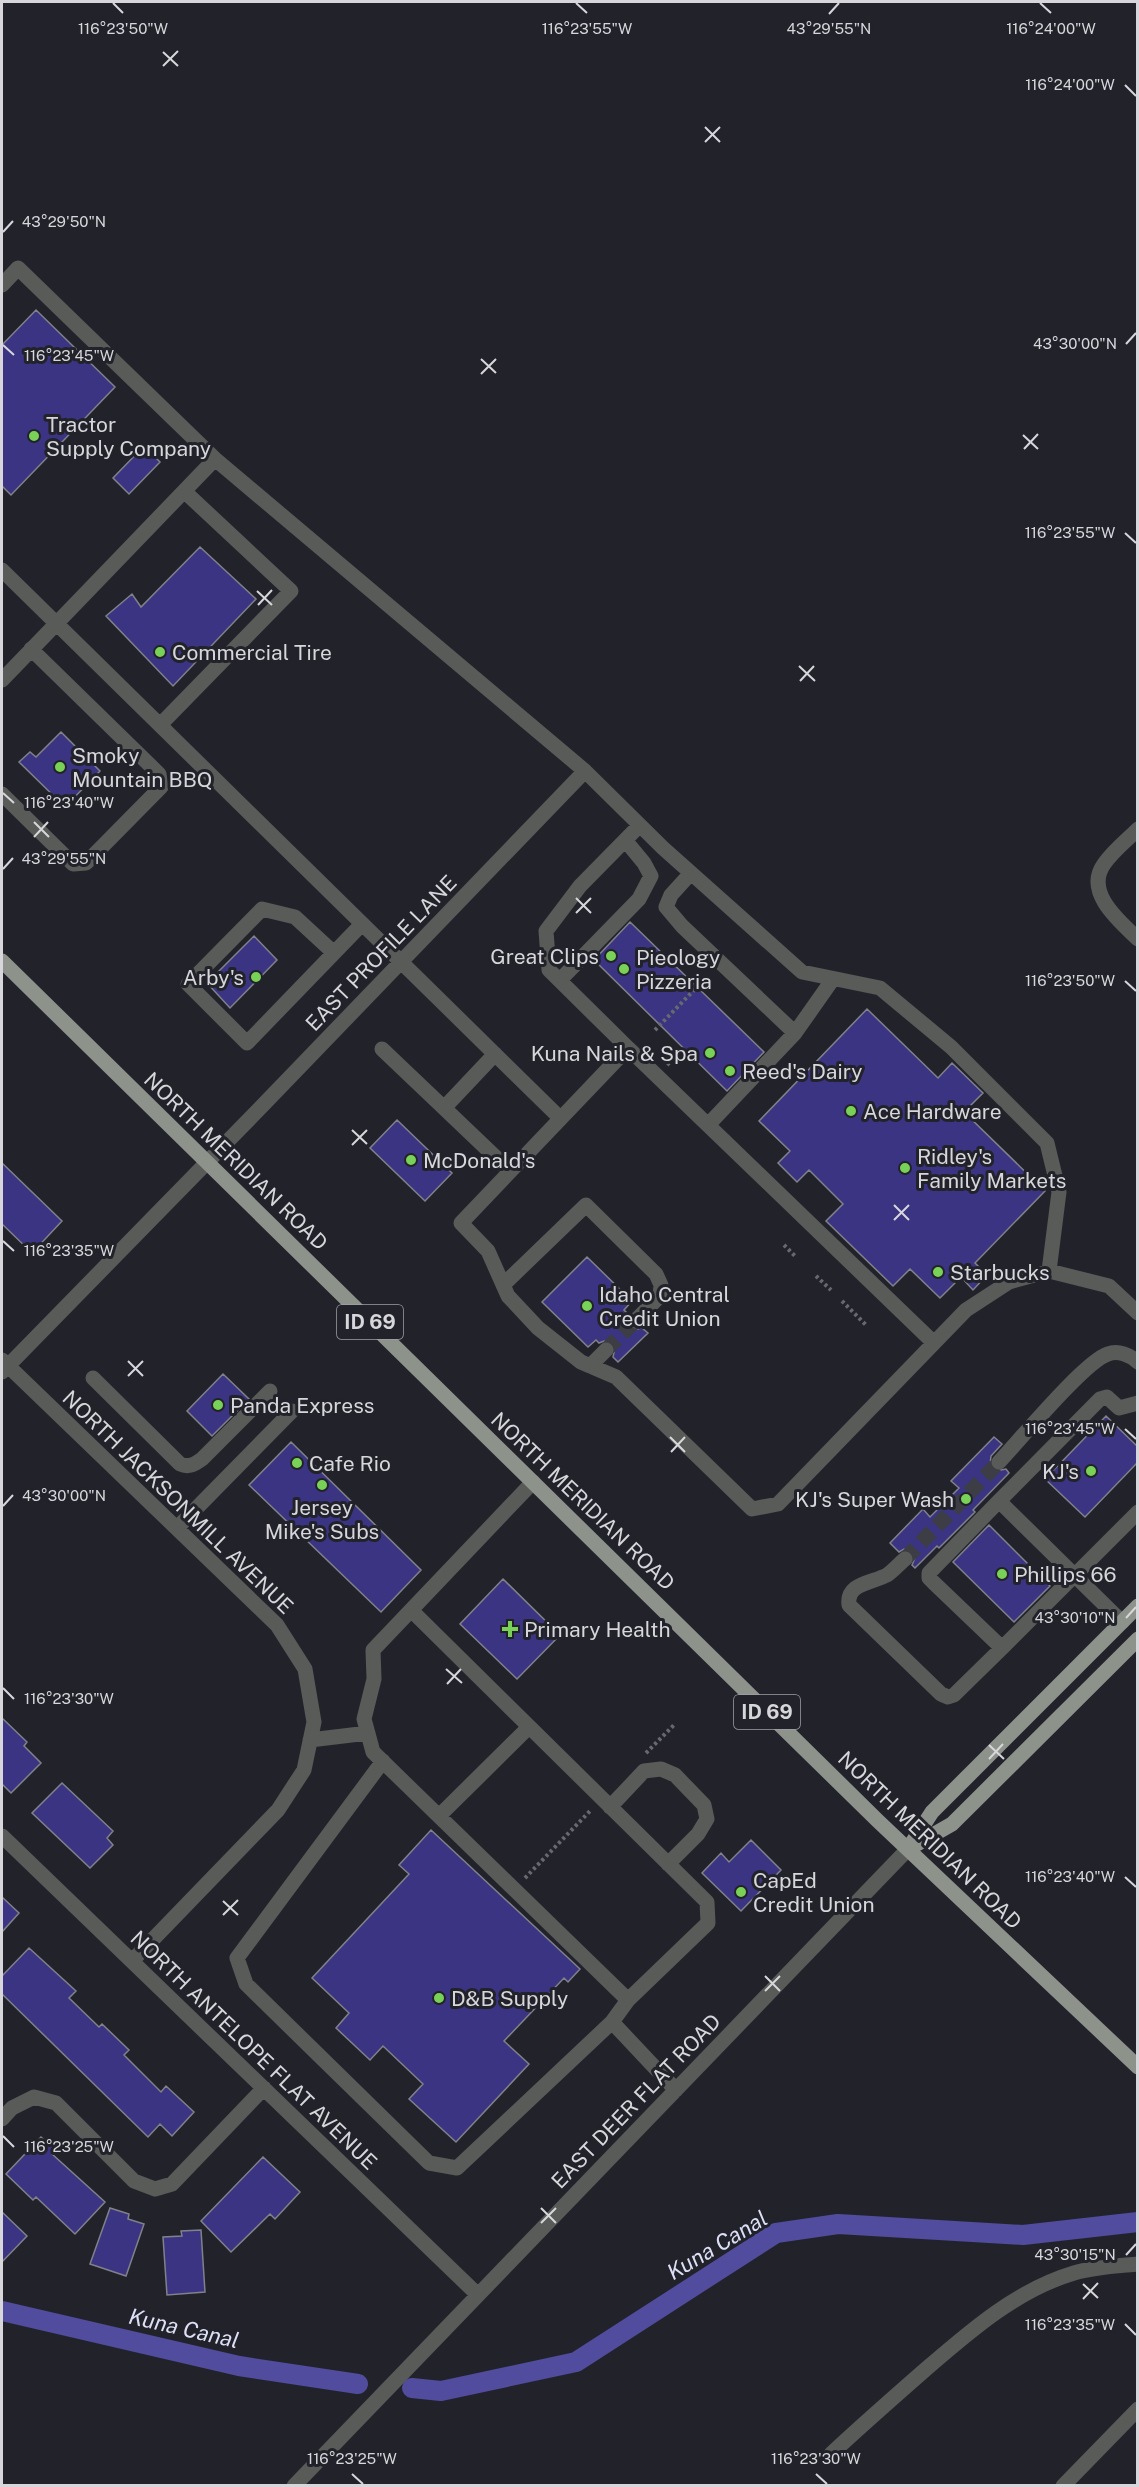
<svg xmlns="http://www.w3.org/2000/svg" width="1139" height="2487" font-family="'Public Sans',sans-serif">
<rect width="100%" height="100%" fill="#22232a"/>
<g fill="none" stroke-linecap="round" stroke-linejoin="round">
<path stroke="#514c9e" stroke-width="20" d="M2,2311L239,2366L358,2384
M412,2388L441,2391L576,2362L776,2233L838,2224L1023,2235L1138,2222"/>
</g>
<path fill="#3b3483" stroke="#81818a" stroke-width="1.5" d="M36,310L115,387L11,495L2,486V345Z
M144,446L160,462L129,494L113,478Z
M200,547L256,599L173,686L106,616L132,594L141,607Z
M61,732L100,771L65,807L19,762L30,752L36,757Z
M630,922L764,1052L727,1091L594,960Z
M254,936L277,960L230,1008L207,983Z
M867,1009L938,1078L952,1063L983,1093L964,1112L1045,1191L975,1263L987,1275L973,1290L961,1277L940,1298L910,1269L893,1286L826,1221L843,1204L809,1170L797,1182L778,1163L790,1151L759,1121Z
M397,1120L452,1173L425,1201L370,1148Z
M2,1163L62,1221L32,1253L2,1224Z
M587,1257L632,1301L624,1310L628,1314L626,1319L628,1327L633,1330L642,1328L648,1333L618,1362L613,1357L615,1348L612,1343L604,1341L599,1343L596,1340L588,1347L542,1302Z
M223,1374L249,1399L212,1436L187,1411Z
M1106,1416L1137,1446V1463L1085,1517L1045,1479Z
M994,1437L1002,1444L991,1456L990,1465L996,1471L1006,1469L1009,1473L973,1510L975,1512L939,1548L937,1546L915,1568L912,1565L915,1558L912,1552L904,1549L899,1552L890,1543L923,1509L930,1517L959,1488L951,1481Z
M291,1442L421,1570L381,1612L249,1485Z
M989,1525L1050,1586L1014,1622L953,1562Z
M503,1579L560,1635L517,1679L460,1624Z
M2,1718L27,1742L24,1746L41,1763L11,1793L2,1784Z
M62,1783L113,1831L107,1838L113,1845L90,1868L32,1813Z
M431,1830L580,1969L568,1982L564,1978L504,2041L529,2064L456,2142L409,2099L423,2084L383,2046L370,2060L336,2028L349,2013L312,1978L409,1874L399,1865Z
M751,1840L781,1870L741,1911L702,1873L721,1853L729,1862Z
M2,1897L19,1913L2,1932Z
M29,1948L76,1991L69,1998L99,2027L102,2024L129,2050L124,2055L161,2092L166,2086L194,2112L172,2136L160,2124L148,2137L2,1994V1976Z
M41,2137L56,2150L52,2154L105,2202L75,2234L36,2197L33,2200L6,2174Z
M263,2157L300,2192L275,2219L270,2214L231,2252L201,2221Z
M110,2208L129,2214L128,2219L144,2224L126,2276L90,2264Z
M2,2212L27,2236L2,2262Z
M201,2230L205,2292L167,2295L163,2237L182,2236L181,2231Z"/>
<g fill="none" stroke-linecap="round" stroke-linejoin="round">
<path stroke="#3d3e45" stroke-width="15" stroke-dasharray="15 8" stroke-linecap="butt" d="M606,1350L635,1321
M905,1559L999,1462"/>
<path stroke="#68696f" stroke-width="4" stroke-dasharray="3 3" stroke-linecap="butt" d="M655,1030L699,985
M667,1065L675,1057
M784,1245L796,1257
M816,1276L831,1290
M842,1301L867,1326
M646,1753L675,1724
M525,1878L591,1810"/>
<path stroke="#585b57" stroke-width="15" d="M2,285L18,268L215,459L585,771L663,848L802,972L880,988L951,1047L1047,1143L1059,1192L1049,1271L1009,1282L966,1310L778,1504L752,1509L616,1377L581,1362L538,1328L508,1296L488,1251L461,1223L628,1048L934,1343
M2,570L560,1118
M2,680L215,459
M160,725L291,591L184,491
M2,794L73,864L86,863L161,787L159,774L31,649
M1138,829C1127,840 1113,851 1104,864C1084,892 1119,921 1138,939
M691,873L671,895L666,907L682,926L795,1033L833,979
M334,953L295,917L262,909L188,984L247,1043L362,924
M560,980L639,899L651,876L644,863L625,840
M628,1048L549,970L546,931L580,886L639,826
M382,1049L444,1108
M495,1054L444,1108L509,1170
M708,1125L795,1033
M1049,1271L1109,1286L1138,1313
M503,1285L586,1205L656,1274L661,1285L660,1296L635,1321
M2,1360L277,1625L305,1669L314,1722L304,1770L278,1810L132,1961
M590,1366L606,1350
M2,1372L263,1105L585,771
M93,1378L180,1464C189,1468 195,1464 202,1459L270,1391
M999,1462C1019,1441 1085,1361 1108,1354C1118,1350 1130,1355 1138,1362
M533,1482L373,1650L374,1679L364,1719L373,1752L628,2000
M999,1501L1100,1399L1107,1397L1119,1408L1138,1403
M177,1528L292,1411
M905,1559C899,1564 893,1571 887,1575C872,1583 846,1583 849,1605L941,1694L948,1697L954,1695L1002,1648
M1122,1622L999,1501L929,1573V1578L933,1582L1002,1648L1138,1512
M310,1740L368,1733
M383,1761L237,1958L246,1984L429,2163L457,2168L612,2022L628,2000L708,1923L707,1902L411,1610
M610,1807L644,1771L661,1769L675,1775L704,1805L707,1819L698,1834L668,1864
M439,1816L529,1727
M2,1836L478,2295
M612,2022L676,2090
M2,2119L12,2108L34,2097L56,2103L134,2181L155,2189L172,2184L264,2088
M831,2454C862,2425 894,2397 926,2369C971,2330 1017,2290 1074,2273C1094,2267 1117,2266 1138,2264
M294,2486L908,1849
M1063,2486L1138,2409"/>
<path stroke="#8d928b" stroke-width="15" d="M2,961L878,1821L1138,2067
M910,1848L952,1824L1138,1639
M908,1849L932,1812L1138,1606"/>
</g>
<path fill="none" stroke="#d6d6db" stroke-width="2" d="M113,3L123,13M576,3L587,13M1040,3L1051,13M829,14L839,3M163,52L178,66M163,66L178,51M1125,85L1136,96M705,127L720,142M705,142L720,127M3,232L13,221M1126,344L1136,333M3,345L14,355M481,359L496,373M481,374L496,359M1023,435L1038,449M1024,449L1038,434M1125,533L1136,543M257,591L272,605M258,605L272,590M799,666L815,681M800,681L814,666M3,793L14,803M34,822L49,837M34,837L48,822M3,869L13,858M576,898L591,913M576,913L591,898M1125,981L1136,991M352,1130L367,1144M352,1145L367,1130M894,1205L909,1220M894,1220L909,1205M3,1241L14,1251M128,1361L143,1376M128,1376L143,1361M1125,1429L1136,1439M670,1437L685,1452M671,1452L685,1437M3,1506L13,1495M1126,1618L1136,1607M446,1669L462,1683M447,1684L461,1669M3,1688L14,1699M989,1745L1004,1759M989,1759L1003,1744M1125,1877L1136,1887M223,1901L238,1915M223,1915L238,1900M765,1976L780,1991M765,1991L780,1976M3,2136L14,2147M541,2208L556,2223M541,2223L556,2208M1126,2255L1136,2244M1083,2284L1098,2298M1083,2299L1098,2283M1125,2324L1136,2335M352,2474L363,2484M816,2474L827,2484"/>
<g fill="#7ad157" stroke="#22232a" stroke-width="2">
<circle cx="34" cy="436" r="6"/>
<circle cx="160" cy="652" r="6"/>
<circle cx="60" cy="767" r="6"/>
<circle cx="611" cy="956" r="6"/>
<circle cx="624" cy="969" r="6"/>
<circle cx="256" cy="977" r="6"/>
<circle cx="710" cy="1053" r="6"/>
<circle cx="730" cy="1071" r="6"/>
<circle cx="851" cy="1111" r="6"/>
<circle cx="411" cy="1160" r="6"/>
<circle cx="905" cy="1168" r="6"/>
<circle cx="938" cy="1272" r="6"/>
<circle cx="587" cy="1306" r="6"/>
<circle cx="218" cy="1405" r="6"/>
<circle cx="297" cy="1463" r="6"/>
<circle cx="1091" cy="1471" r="6"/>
<circle cx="322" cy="1485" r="6"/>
<circle cx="966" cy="1499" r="6"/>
<circle cx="1002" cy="1574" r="6"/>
<path d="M507 1620h6v6h6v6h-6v6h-6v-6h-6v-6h6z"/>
<circle cx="741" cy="1892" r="6"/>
<circle cx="439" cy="1998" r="6"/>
</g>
<g text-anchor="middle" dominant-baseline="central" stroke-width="6" stroke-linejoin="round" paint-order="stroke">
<g fill="#22232a" stroke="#a0a0a6" stroke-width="1.5">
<rect x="337" y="1305" width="66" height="34" rx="4.5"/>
<rect x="734" y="1695" width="66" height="34" rx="4.5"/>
</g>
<g font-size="20" font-weight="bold" fill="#d6d6db">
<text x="370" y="1322">ID 69</text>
<text x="767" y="1712">ID 69</text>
</g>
<g font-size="21" fill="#d6d6db" stroke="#22232a" text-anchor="start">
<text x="46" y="424">Tractor<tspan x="46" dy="24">Supply Company</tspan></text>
<text x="172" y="652">Commercial Tire</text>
<text x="72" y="755">Smoky<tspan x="72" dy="24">Mountain BBQ</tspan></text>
<text x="599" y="956" text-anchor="end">Great Clips</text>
<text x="636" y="957">Pieology<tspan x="636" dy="24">Pizzeria</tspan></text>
<text x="244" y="977" text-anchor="end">Arby's</text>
<text x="698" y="1053" text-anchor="end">Kuna Nails &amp; Spa</text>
<text x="742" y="1071">Reed's Dairy</text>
<text x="863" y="1111">Ace Hardware</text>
<text x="917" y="1156">Ridley's<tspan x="917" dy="24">Family Markets</tspan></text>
<text x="423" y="1160">McDonald's</text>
<text x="950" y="1272">Starbucks</text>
<text x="599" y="1294">Idaho Central<tspan x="599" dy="24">Credit Union</tspan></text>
<text x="230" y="1405">Panda Express</text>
<text x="309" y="1463">Cafe Rio</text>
<text x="1079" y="1471" text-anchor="end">KJ's</text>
<text x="954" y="1499" text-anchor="end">KJ's Super Wash</text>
<text x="322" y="1507" text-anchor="middle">Jersey<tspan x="322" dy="24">Mike's Subs</tspan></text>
<text x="1014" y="1574">Phillips 66</text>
<text x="524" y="1629">Primary Health</text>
<text x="753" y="1880">CapEd<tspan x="753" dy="24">Credit Union</tspan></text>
<text x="451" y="1998">D&amp;B Supply</text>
</g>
<g font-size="21" fill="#d6d6db" stroke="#22232a">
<text transform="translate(381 953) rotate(-46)">EAST PROFILE LANE</text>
<text transform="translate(236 1161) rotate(44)">NORTH MERIDIAN ROAD</text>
<text transform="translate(583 1501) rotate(44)">NORTH MERIDIAN ROAD</text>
<text transform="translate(178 1502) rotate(44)">NORTH JACKSONMILL AVENUE</text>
<text transform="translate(930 1840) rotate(44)">NORTH MERIDIAN ROAD</text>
<text transform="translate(254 2050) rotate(44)">NORTH ANTELOPE FLAT AVENUE</text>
<text transform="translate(636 2101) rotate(-46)">EAST DEER FLAT ROAD</text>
</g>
<g font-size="22" font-style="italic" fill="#dddff6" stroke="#22232a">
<text transform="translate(717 2245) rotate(-31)">Kuna Canal</text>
<text transform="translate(184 2328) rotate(13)">Kuna Canal</text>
</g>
</g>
<g font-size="15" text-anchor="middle" fill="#d6d6db" stroke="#22232a" stroke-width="6" stroke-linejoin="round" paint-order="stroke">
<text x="123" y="34">116°23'50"W</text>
<text x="587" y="34">116°23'55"W</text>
<text x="1051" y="34">116°24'00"W</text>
<text x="829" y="34">43°29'55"N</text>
<text x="1070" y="90">116°24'00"W</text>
<text x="64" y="227">43°29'50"N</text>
<text x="1075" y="349">43°30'00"N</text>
<text x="69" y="361">116°23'45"W</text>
<text x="1070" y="538">116°23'55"W</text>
<text x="69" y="808">116°23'40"W</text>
<text x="64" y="864">43°29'55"N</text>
<text x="1070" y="986">116°23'50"W</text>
<text x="69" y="1256">116°23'35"W</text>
<text x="1070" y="1434">116°23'45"W</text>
<text x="64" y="1501">43°30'00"N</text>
<text x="1075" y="1623">43°30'10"N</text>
<text x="69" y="1704">116°23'30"W</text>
<text x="1070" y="1882">116°23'40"W</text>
<text x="69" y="2152">116°23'25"W</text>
<text x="1075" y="2260">43°30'15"N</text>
<text x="1070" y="2330">116°23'35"W</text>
<text x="352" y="2464">116°23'25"W</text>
<text x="816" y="2464">116°23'30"W</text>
</g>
<rect width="1139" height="2487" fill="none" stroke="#d6d6db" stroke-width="6"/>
</svg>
